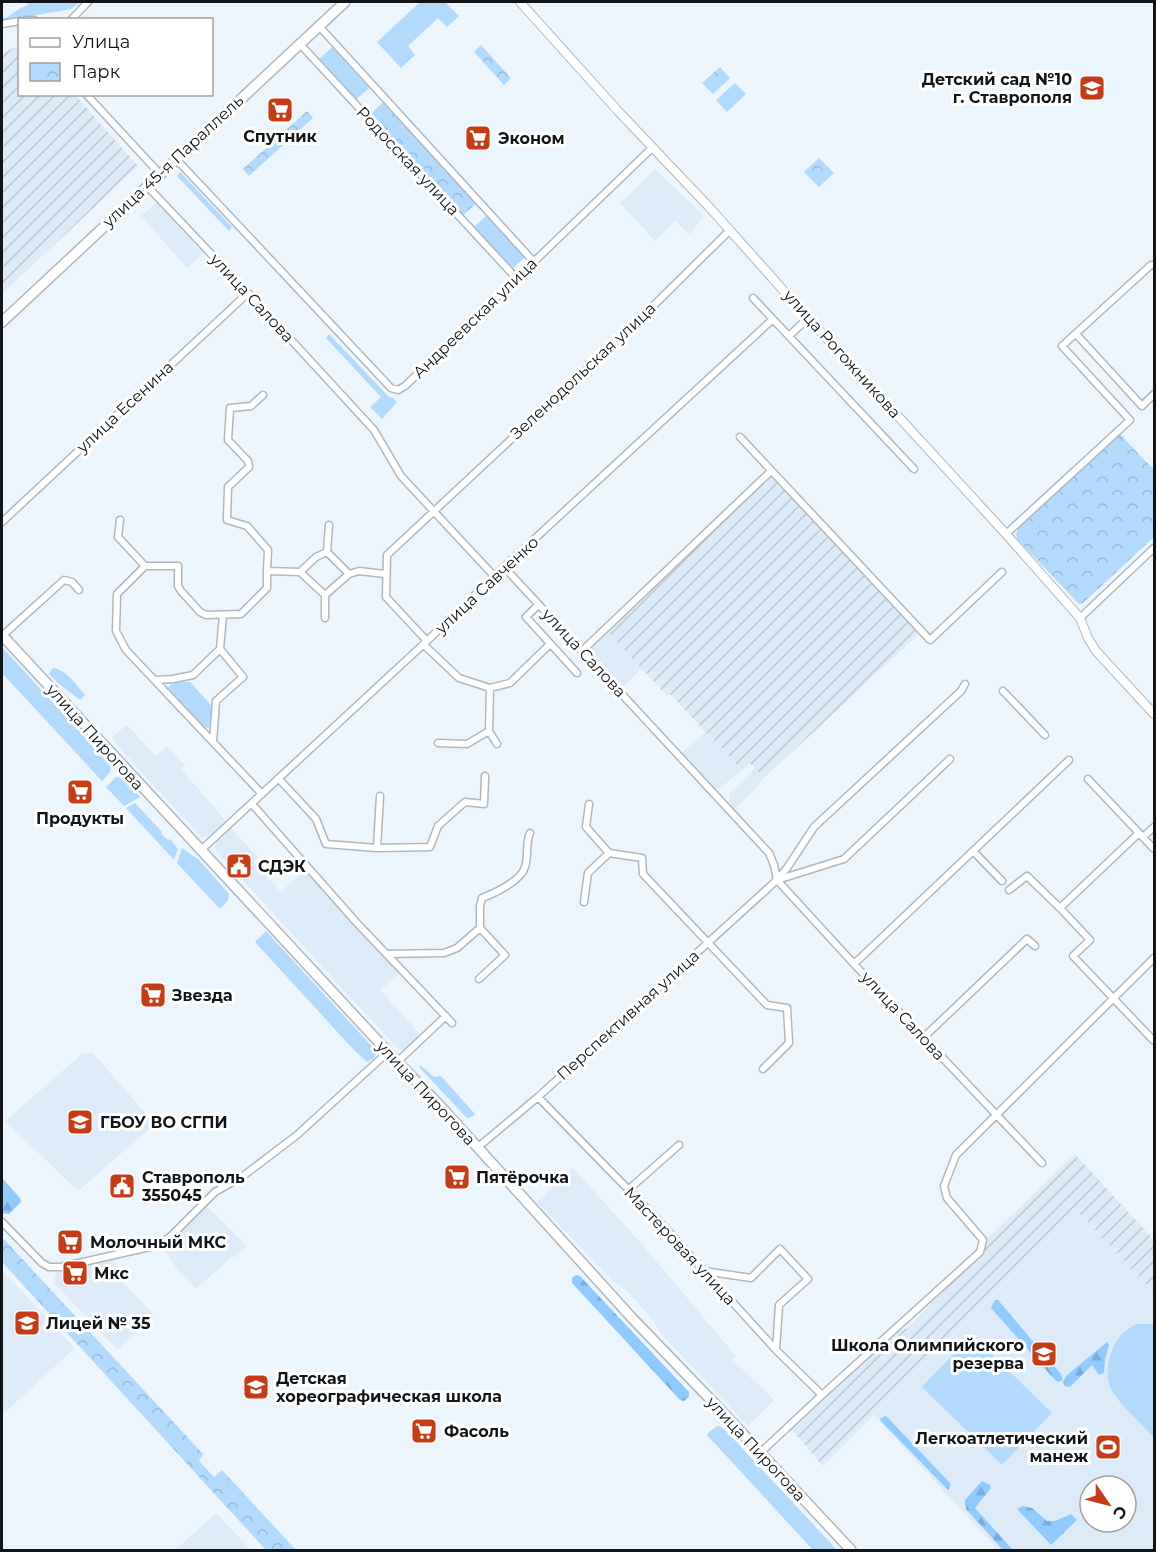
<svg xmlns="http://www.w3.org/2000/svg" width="1156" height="1552" font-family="Montserrat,sans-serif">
<defs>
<pattern id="industrial-furrows" width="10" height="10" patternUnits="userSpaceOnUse" patternTransform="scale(1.5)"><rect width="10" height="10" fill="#ddebf8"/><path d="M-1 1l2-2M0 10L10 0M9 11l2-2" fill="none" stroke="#bdc9d4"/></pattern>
<pattern id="forest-firs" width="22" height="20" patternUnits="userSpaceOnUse" patternTransform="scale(1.5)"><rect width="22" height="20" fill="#8fcbfe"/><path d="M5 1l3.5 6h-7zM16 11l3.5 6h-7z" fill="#7aadd9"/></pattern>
<pattern id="park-crowns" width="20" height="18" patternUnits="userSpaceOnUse" patternTransform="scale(1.5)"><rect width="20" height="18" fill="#b1dafd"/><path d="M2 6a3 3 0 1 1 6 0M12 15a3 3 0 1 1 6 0" fill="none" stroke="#97bad8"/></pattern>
</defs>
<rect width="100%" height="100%" fill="#ecf5fc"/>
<path fill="#ddebf8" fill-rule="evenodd" d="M655,169L704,216L695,228L689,234L675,221L655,241L620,203Z
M157,202L203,254L187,268L141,216Z
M607,631L642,668L619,691L587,652V649Z
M127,725L156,756L167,746L185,765L181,769L226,821L208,837H201L118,746L112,737Z
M705,732L742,770L719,789L713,788L680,754Z
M755,768L764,778L753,792L734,809L731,806L729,798L730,793Z
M231,828L258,857L253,862L281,892L306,868L402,971L380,990L421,1035L407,1049L402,1050L397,1048L216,851L215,846L217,841Z
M93,1053L155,1124L78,1191L5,1121L82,1054Z
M573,1168L641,1243L736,1356L733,1360L774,1400L748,1426L661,1334L652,1319L628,1292L612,1280L537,1202Z
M207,1207L209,1208L247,1246L235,1258L233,1256L196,1289L179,1272L163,1248Z
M1077,1211L1154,1293V1550H998L874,1415ZM1090,1486H1126V1522H1090Z
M111,1257L119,1278L154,1315L118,1350L54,1283L57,1269Z
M2,1270L75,1348L2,1415Z
M216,1513L251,1550H175Z"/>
<path fill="url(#industrial-furrows)" d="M19,46L20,94L75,95L138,166L2,294V54L8,50Z
M768,476H772L919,634L764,778L750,763L742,770L670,694L667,696L607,631Z
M1075,1154L1154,1240V1293L1077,1211L823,1466L791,1429L898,1331L908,1328L985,1250L986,1240Z"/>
<path fill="#b1dafd" d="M27,2H81L71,9L2,21V18H6L19,9L28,5Z
M420,2H445L459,16L447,27L438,18L408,46L415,55L401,68L377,42Z
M332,47L369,88L356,100L319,59Z
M735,83L746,94L727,112L716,100Z
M180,172L232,227L229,231L177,176Z
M487,215L526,256L513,268L474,227Z
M329,334L389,397L393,398L397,402L382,419L370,407L381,397L326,338Z
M2,647L111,766L110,772L102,781L2,673Z
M53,668C67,670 76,685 85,695L80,700L58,683L49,674Z
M180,682H190L210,704L212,710L209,728L204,727L168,688L171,684Z
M116,777L124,778L140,797L124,806L106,787Z
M135,803L162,832L161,834L168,840L170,839L178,849L174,860L126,808Z
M182,848L199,860L229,894L228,900L220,909L177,863Z
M266,931L377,1052C376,1057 372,1060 367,1062L352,1048L255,942Z
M421,1066L434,1077L441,1076L475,1114L472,1117L467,1118L419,1067Z
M1136,1324H1154V1438C1143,1425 1118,1403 1111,1389C1103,1373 1110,1348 1121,1335C1125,1331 1130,1327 1136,1324Z
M972,1335L1052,1413L1002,1465L922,1387Z
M718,1426L721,1427L727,1432L837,1550H813L707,1435L710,1431Z"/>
<path fill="url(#forest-firs)" d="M2,1178L20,1198L21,1202L9,1214L2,1213Z
M576,1275L580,1276L689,1392V1397L684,1401L680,1400L572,1283V1278Z
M995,1300H998L1061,1374L1063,1380L1058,1382L1055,1380L991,1308Z
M1107,1342L1109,1345L1105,1360L1104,1373L1099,1375L1092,1365L1070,1387L1065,1386L1063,1382L1066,1376Z
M886,1416L951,1484L948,1490L880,1420L881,1418Z
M982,1481L990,1485L991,1488L975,1508L1013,1550H1003L966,1509L965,1500Z
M1023,1506L1032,1508L1047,1521H1055L1071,1514L1077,1520L1051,1545L1017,1509Z"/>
<path fill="url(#park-crowns)" d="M481,45L511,78L504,85L474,52Z
M720,67L730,78L713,94L702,83Z
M383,102L477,203L463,215L370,115Z
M307,111L313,118L249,176L243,169Z
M819,158L834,173L819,187L804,172Z
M1120,434L1154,470V537L1082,604H1079L1017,539C1015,531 1019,528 1024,523Z
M2,1237L203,1454L199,1461L214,1477L222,1470L296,1550H266L2,1262Z"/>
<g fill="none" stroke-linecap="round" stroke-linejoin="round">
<defs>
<path id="minor" d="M26,20H34
M71,20L88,2
M2,24L20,21
M318,25L534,262
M299,43L517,279
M86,94L160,174
M176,159L391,388L398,390L405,386L653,147
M147,186L248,293L374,430L401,476L494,576
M753,298L914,469
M1076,334L1142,406L1154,394
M789,336L808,318
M263,395L251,406L230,408L228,440L248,461L249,467L228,487L227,520L247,526L268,550L267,571L300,572L325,595
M740,437L930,640L1002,572
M120,520L118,537L145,566H178V586L181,591L200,612L206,615L241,614L267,588V571
M2,522L248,293
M329,525L327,552L349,574
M1006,534L1130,420L1062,346L1151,265H1154
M145,566L117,594L116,631L126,650L262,794
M504,567L769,853L774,865L777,880L854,964L1042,1163
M300,572L316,557L327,552
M538,605L526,617L577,673
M325,618V595L349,574L359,571L385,574
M1080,618L1154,548
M2,636L64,580L72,582L79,590
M427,641L386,597L387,555L637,322L730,230
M424,645L459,678L490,688L510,683L550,644
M582,651L771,471
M155,680L173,679L193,675L220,649L223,615
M490,688L489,731L497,744
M1003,691L1045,735
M213,742L216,701L243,677L220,649
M438,743L467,744L489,731
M279,779L316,819L326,844L377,848L430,847L438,826L465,802L484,804L485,776
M1088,779L1154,849
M252,804L356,922L452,1023
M589,804L586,827L609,853
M1143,837L1154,827
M377,848L380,796
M200,851L427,641L504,567L773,319
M973,851L1002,881
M609,853L642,858L643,874L767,1005L787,1008L789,1043L763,1069
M777,880L844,859L950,759
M1009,890L1027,876L1060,908L1139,833
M584,902L588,873L609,853
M1060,908L1090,940L1073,956L1154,1041
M387,954L444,953L457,948L480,928V906L482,898C495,893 521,881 525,867C529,856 525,844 530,833
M854,964L1069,760
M479,979L505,955L480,928
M923,1038L1027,939L1035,946
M397,1062L446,1016
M538,1097L658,1220L776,1350L822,1395
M477,1148L538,1097L777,880L787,868L814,827L961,691L965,684
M628,1190L679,1145
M2,1222L42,1263L49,1267H61L154,1246L169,1238L215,1192L243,1176L297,1135L388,1052
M704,1271L751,1278L780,1249L808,1279L779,1305L776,1350
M760,1453L822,1395L980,1252L983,1240L947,1198L944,1186L956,1155L1154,958"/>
<path id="tertiary" d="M520,2L618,111L710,208L808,318L1006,534L1080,618L1088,638L1096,651L1154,714"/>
<path id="secondary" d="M2,322L345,2
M2,635L388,1052L442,1108L632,1318L714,1403L851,1550"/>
</defs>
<use href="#minor" stroke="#b0b8bf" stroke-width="9"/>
<use href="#tertiary" stroke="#b0b8bf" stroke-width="10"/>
<use href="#secondary" stroke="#b0b8bf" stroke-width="12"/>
<use href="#minor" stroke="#fff" stroke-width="6"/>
<use href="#tertiary" stroke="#fff" stroke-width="8"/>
<use href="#secondary" stroke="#fff" stroke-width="9"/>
</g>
<defs>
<symbol id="school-square" viewBox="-11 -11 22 22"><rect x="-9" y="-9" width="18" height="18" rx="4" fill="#c63c17" stroke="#fff"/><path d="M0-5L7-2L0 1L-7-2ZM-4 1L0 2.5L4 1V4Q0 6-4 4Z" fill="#fff"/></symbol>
<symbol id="supermarket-square" viewBox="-11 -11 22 22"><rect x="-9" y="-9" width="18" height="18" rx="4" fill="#c63c17" stroke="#fff"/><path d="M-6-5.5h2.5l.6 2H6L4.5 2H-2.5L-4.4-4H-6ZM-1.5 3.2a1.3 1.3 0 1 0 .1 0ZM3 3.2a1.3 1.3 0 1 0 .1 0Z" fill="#fff"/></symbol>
<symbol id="civic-square" viewBox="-11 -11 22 22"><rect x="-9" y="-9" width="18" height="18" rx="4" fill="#c63c17" stroke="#fff"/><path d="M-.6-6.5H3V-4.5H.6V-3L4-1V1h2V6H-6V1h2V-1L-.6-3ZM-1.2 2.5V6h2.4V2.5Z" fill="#fff"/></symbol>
<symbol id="university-square" viewBox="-11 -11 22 22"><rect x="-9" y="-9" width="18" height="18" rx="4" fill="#c63c17" stroke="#fff"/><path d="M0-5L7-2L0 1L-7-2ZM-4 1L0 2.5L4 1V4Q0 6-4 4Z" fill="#fff"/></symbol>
<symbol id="stadium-square" viewBox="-11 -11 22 22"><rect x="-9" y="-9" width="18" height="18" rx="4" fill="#c63c17" stroke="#fff"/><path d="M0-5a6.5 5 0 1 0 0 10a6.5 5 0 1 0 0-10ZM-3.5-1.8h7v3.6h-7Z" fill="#fff"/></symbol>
</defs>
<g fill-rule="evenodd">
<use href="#school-square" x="1077" y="73" width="30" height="30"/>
<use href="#supermarket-square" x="265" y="95" width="30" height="30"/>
<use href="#supermarket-square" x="463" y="123" width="30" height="30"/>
<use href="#supermarket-square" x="65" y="777" width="30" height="30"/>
<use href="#civic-square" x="224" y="851" width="30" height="30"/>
<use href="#supermarket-square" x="138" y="980" width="30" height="30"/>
<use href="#university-square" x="65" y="1107" width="30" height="30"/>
<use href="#supermarket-square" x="442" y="1162" width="30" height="30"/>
<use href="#civic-square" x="107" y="1171" width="30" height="30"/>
<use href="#supermarket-square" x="55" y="1227" width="30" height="30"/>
<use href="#supermarket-square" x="60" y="1258" width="30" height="30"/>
<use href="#school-square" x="12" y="1308" width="30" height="30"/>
<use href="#school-square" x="1029" y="1339" width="30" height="30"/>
<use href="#school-square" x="241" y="1372" width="30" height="30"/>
<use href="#supermarket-square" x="409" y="1416" width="30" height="30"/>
<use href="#stadium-square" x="1093" y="1432" width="30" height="30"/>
</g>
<g text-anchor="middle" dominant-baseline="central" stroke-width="6" stroke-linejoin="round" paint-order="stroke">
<g font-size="16" font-weight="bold" fill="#121517" stroke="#fff" text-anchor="start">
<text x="1072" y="79" text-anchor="end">Детский сад №10<tspan x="1072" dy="18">г. Ставрополя</tspan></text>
<text x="280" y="136" text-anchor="middle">Спутник</text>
<text x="498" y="138">Эконом</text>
<text x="80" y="818" text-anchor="middle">Продукты</text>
<text x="258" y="866">СДЭК</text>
<text x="172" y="995">Звезда</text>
<text x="100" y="1122">ГБОУ ВО СГПИ</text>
<text x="142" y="1177">Ставрополь<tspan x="142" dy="18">355045</tspan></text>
<text x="476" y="1177">Пятёрочка</text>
<text x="90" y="1242">Молочный МКС</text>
<text x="94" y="1273">Мкс</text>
<text x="46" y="1323">Лицей № 35</text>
<text x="1024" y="1345" text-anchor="end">Школа Олимпийского<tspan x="1024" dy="18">резерва</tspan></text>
<text x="276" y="1378">Детская<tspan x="276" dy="18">хореографическая школа</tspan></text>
<text x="444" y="1431">Фасоль</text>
<text x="1088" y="1438" text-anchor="end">Легкоатлетический<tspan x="1088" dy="18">манеж</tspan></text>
</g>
<g font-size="16" fill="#121517" stroke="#fff">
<text transform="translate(173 161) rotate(-43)">улица 45-я Параллель</text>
<text transform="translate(408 161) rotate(47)">Родосская улица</text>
<text transform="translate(252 298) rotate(47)">улица Салова</text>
<text transform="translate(475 318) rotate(-44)">Андреевская улица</text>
<text transform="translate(842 354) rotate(48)">улица Рогожникова</text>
<text transform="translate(583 371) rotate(-43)">Зеленодольская улица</text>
<text transform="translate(125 407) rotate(-43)">улица Есенина</text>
<text transform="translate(487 585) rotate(-43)">улица Савченко</text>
<text transform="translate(584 653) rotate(47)">улица Салова</text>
<text transform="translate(95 737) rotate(48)">улица Пирогова</text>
<text transform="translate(628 1015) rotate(-42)">Перспективная улица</text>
<text transform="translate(903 1016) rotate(47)">улица Салова</text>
<text transform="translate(426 1093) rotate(47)">улица Пирогова</text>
<text transform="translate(680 1246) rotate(47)">Мастеровая улица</text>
<text transform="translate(756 1449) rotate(47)">улица Пирогова</text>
</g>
</g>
<rect width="1156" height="1552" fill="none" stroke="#121517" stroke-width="6"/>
<rect x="18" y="18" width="195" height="78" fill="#ffffff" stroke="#a0a1a2" stroke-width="1.5"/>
<rect x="30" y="38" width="30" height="9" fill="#ffffff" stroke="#a0a1a2" stroke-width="1.5"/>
<text x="72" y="48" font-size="18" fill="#121517">Улица</text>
<rect x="30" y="63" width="30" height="18" fill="url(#park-crowns)" stroke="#a0a1a2" stroke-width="1.5"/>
<text x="72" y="78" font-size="18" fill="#121517">Парк</text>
<g transform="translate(1108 1504) rotate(125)"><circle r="28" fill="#ffffff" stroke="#a0a1a2" stroke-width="1.5"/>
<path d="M0-4.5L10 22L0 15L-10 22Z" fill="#c63c17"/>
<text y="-9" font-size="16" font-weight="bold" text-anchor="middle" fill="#121517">С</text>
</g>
</svg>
